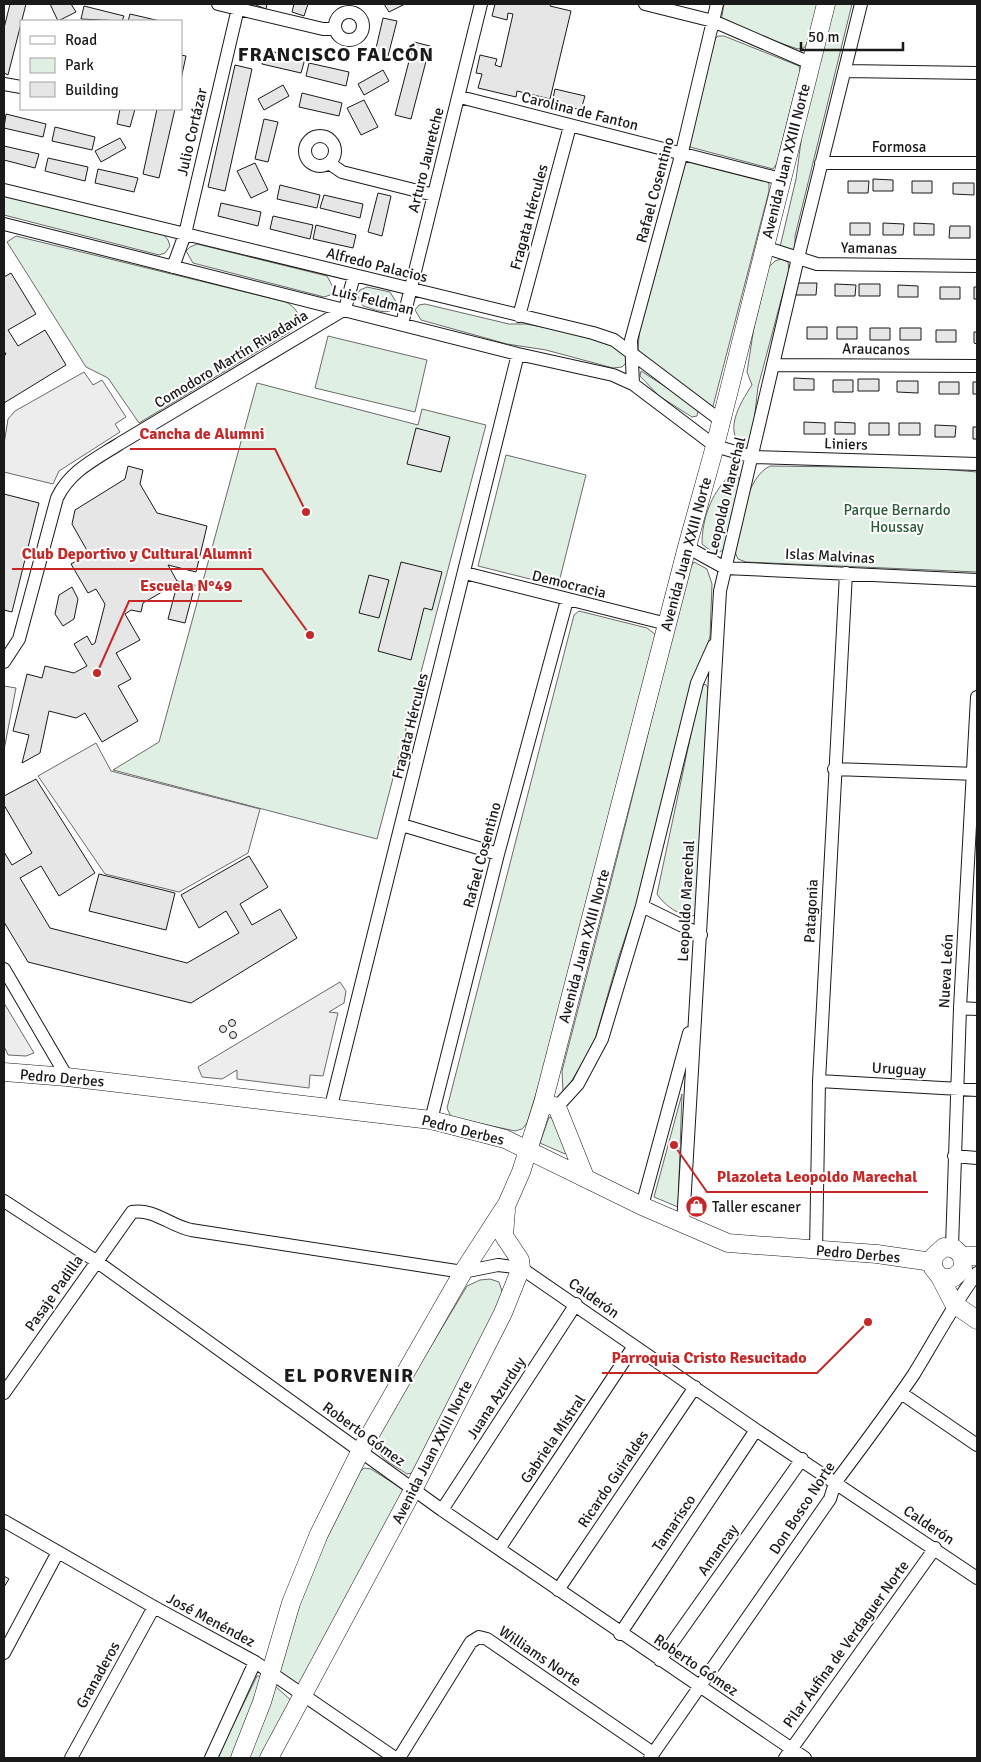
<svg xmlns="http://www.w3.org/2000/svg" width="981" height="1762" font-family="Signika,sans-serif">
<rect width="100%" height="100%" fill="#fff"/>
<path fill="#e0efe3" stroke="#6a6a6a" d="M724,4H818L807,43L804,48L798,49L726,25L721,21Z
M834,4H852L795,236V251L780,247L796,179L803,126Z
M718,36H724L799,66L800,71L777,163L773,169L690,147L689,141L715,39Z
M686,160L766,180L769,184V191L712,410L642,356L638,349L640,324Z
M4,195L163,234L168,240L170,246L165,253L159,255L4,215Z
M16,236L286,302C300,310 304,322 290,332L139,423L108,378L86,367L7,242Z
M197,244L327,276L334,289L330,295L324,297L193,263L186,251L190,247Z
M781,259L788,262L789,270L758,387L751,447L748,449C720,436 740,403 752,385L747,372L754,327L768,268L775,261Z
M367,287L390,292L398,305C388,317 377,310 363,306L357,295L360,290Z
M425,304L509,324H526L576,333L624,350L627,362L622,367L613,368L546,350L507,344L421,320L415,310L419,305Z
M328,336L427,360L415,412L315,388Z
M641,371L694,405L698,411L697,416L692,417L659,396L640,376Z
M257,383L418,425L422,409L486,425L377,839L113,770L159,742Z
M506,455L586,475L558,586L478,566Z
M770,466L929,468L977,472V572L746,562L738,559L735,552C741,526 745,478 770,466Z
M735,476L739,478L740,485L724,549L720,552L711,551L702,544C702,519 711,495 728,477Z
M694,562L707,569L712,584L710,636L648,869L618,959L594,1043L571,1082L563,1091L562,1071C605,906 648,740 686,574Z
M579,611L647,628L656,635L548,1055L527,1123L522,1129L515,1131L451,1117L447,1108L574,615Z
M705,684L709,689L696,913L693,916C679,916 664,905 657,894L701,687Z
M682,1094L678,1207L654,1197Z
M549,1117L552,1118L566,1151L565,1154L540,1143Z
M490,1279L499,1282L502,1291L500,1304L412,1473L407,1474C393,1464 373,1457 376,1438L467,1286L480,1280Z
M364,1468L371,1469L404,1490L303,1684H298L279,1671L309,1574L360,1472Z
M257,1676H261V1681L235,1758H217Z
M275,1686L293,1702L265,1758H245Z"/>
<path fill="#ededed" stroke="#6a6a6a" d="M84,372L93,385L102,380L126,417L115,424L120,432L59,471L53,484L4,472V444L8,419L15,411Z
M4,686L16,688L4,750Z
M96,743L111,771L260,809L248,853L179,892L105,874L38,776Z
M340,982L346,991L344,1003L329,1012L338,1013L323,1076L310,1075L309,1088L237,1079V1070L222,1079L202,1077L198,1067Z
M4,1003L34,1053L26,1056L8,1055L4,1046Z"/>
<path fill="#e6e6e6" stroke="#1a1a1a" d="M10,4H26L8,75L4,73V28Z
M50,4H71L76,12L58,21Z
M253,4H267L266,9Z
M294,4H308L304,16L292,12Z
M384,4H405L389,12Z
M495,4H551L550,6L571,11L550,99L517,91L516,97L478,88L482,74L476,73L480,55L497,59L495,65L501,67L513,14L508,13L507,20L492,16Z
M84,6L124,16L122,21L81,19Z
M130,14L160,21H128Z
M383,18L397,21L387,60L374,57Z
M414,42L430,46L411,119L395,115Z
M265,50L305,59L301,73L262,64Z
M181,55L186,56L181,79Z
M309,63L349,72L346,86L306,76Z
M235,65L252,69L225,191L208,187Z
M383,70L389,81L364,95L358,84Z
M283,85L289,96L264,110L258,99Z
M555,89L585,96L581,110L552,103Z
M302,93L342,103L339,116L299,107Z
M364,100L378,127L361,135L347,108Z
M120,109H135L130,127L117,124Z
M157,109H175L159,178L143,174Z
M6,114L46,124L43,137L4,128Z
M264,119L278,122L268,162L255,159Z
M55,127L95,137L92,150L52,141Z
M120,138L126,148L101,162L95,151Z
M4,146L39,154L35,168L4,160Z
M48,158L88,167L85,181L45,171Z
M255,163L268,190L251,198L237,171Z
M98,169L138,178L134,192L95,183Z
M873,179L893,180V191H873Z
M848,181H869L868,193H848Z
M912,181H932V193H912Z
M953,183H974V195L953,194Z
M280,185L320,195L317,208L277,199Z
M378,193L391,196L382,236L368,232Z
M324,195L363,204L360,218L320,208Z
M221,203L261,212L258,226L218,216Z
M273,216L313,225L310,239L270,229Z
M850,223H870V235H850Z
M883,223L904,224L903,235H883Z
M914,223L934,224V235H914Z
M316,225L356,235L353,248L313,239Z
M950,226H970V238H949Z
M11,273L36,314L8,330L18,346L45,330L66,365L4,403V356L6,354L4,351V277Z
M796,283H817L816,295H796Z
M835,284L856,285L855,296H835Z
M859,284H880V296H859Z
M898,285L918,286V297H898Z
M940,287H960V299H940Z
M974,287H977V299H974Z
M807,327H827V339H807Z
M837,327H857V339H837Z
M870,328H890V340H870Z
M900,328H921V340H900Z
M936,330H956V342H936Z
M974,332H977V344L974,343Z
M794,378L814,379V390H794Z
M858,379H879V391H858Z
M833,380H853V392H833Z
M897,381H918V393L897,392Z
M939,382H959V394H939Z
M973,382H977V394H973Z
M804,422L825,423V434H804Z
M835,422L855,423V434H835Z
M869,423H889V435H869Z
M899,423H920V435H899Z
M935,425L956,426L955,437H935Z
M973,427H977V439H973Z
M416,428L450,437L441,472L407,464Z
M128,466L143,470L140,484L157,513L207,526L196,572L168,565L177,581L195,585L185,623L168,619L176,589L174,585L143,603L141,612L131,610L125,614L140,640L116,653L131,679L118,686L138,721L102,742L85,713L76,718L49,711L40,753L22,763L29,735L13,731L27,674L42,678L45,666L74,673L87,666L74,644L87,636L92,645L95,643L105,604L96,589L88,593L71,564L89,554L72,524L75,510L125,479Z
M4,494L39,503L12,612L4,610Z
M401,562L442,572L432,610L424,608L411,660L378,651Z
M369,575L389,580L379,618L359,613Z
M72,587L78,599L74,619L63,626L55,614L59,595Z
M36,779L95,873L59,896L41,866L20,878L50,928L187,963L239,933L226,911L199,928L181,895L249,856L268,887L240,904L252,925L280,909L297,938L191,1003L28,962L4,922V852L12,865L32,853L4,805V796Z
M99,874L175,893L166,930L89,911Z
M228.5 1023a3.5 3.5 0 1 1 7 0a3.5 3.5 0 1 1-7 0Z
M219.5 1029a3.5 3.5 0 1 1 7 0a3.5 3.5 0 1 1-7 0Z
M229.5 1035a3.5 3.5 0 1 1 7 0a3.5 3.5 0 1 1-7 0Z
M4,1576L9,1579L4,1587Z"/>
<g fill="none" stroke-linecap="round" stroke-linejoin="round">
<defs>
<path id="street" d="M218,4L323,29H335
M645,4L713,21L810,63
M335 26a14 14 0 1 1 28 0a14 14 0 1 1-28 0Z
M845,71L977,73
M4,84L21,87
M460,97L781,179
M305 151a15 15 0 1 1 30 0a15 15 0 1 1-30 0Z
M329,163L342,172L434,195
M821,163H977
M4,190L593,333L614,340L720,420
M4,224L518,354L613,375L633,384L715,446L753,457L977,464
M764,247L817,264L977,266
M173,267L185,234L239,4
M519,316L570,126
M402,324L481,4
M773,365L977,366
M633,384L631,340L682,152L717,4
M687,547L725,568L977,580
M465,573L667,624
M4,662L19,639L57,498C70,471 94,460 119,444L345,309L354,276
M834,769L977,774
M402,825L498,854
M642,906L701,935
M4,969L67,1077
M960,1008L977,1009
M819,1081L977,1090
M331,1106L518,354
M557,1107L578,1084L602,1039L642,906L697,683L714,645
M431,1120L498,854L567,600
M954,1156L977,1158
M4,1201L96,1261L442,1510L805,1758
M642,1206L689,1033
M683,1224L720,591L798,258L861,4
M952,1247L960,1008L977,697
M816,1250L819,1081L846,573
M4,1393L132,1212C153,1208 171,1226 191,1230L463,1272L498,1265L521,1268L756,1430L977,1578
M901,1393L977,1445
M442,1510L576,1304
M4,1521L154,1607L255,1662L395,1758
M499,1549L634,1346
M558,1590L695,1387
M620,1634L756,1430
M4,1653L58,1552
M660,1660L802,1459
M71,1758L154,1607
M211,1758L255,1662
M399,1758L471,1642L479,1637L487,1639L653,1753
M650,1758L830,1499L835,1483C862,1447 889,1411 914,1374C935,1340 953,1305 977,1273
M785,1758L935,1548"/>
<path id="secondary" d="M4,1072L67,1077L431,1120L505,1139L642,1206L728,1243L877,1254L932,1262
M543,1103L557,1107L585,1177
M962,1256L963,1269L953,1278L940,1277L933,1268L934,1256L944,1247L955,1249L962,1256H977
M940,1277L954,1304L977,1320
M240,1758L262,1702L291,1603L319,1534L360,1452L463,1272L507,1204L521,1172L543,1103L687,547L715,446L826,4
M269,1758L413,1490L503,1313L521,1268L520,1260L504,1236L506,1210"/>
</defs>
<use href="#street" stroke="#1a1a1a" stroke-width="14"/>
<use href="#secondary" stroke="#1a1a1a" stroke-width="19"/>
<use href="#street" stroke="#fff" stroke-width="12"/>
<use href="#secondary" stroke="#fff" stroke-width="18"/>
</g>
<defs>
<symbol id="shop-disc" viewBox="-11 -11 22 22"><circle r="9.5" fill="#c62828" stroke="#fff"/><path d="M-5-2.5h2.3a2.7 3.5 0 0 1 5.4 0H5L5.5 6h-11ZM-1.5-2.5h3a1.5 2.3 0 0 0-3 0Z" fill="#fff"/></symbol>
</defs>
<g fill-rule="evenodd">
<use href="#shop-disc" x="684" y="1194" width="25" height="25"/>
</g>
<g text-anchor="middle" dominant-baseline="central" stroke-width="4" stroke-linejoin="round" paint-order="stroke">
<g font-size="15" fill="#1a1a1a" stroke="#fff">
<text transform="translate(580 111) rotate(14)">Carolina de Fanton</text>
<text transform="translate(192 132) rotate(-77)">Julio Cortázar</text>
<text x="899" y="147">Formosa</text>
<text transform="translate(426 160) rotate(-76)">Arturo Jauretche</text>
<text transform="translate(786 161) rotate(-76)">Avenida Juan XXIII Norte</text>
<text transform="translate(655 190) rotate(-75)">Rafael Cosentino</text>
<text transform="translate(529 217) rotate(-75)">Fragata Hércules</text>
<text transform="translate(869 248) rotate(1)">Yamanas</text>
<text transform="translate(377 265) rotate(14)">Alfredo Palacios</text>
<text transform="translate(373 300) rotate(14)">Luis Feldman</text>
<text transform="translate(876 349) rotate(1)">Araucanos</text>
<text transform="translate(231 359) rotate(-31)">Comodoro Martín Rivadavia</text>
<text transform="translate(846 444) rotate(2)">Liniers</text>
<text transform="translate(726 496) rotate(-76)">Leopoldo Marechal</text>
<text transform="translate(686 554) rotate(-75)">Avenida Juan XXIII Norte</text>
<text transform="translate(830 556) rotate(3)">Islas Malvinas</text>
<text transform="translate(569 584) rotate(14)">Democracia</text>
<text transform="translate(410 726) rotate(-76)">Fragata Hércules</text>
<text transform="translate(482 855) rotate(-75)">Rafael Cosentino</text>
<text transform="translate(686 901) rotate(-87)">Leopoldo Marechal</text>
<text transform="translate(811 911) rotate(-87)">Patagonia</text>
<text transform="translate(584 946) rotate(-75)">Avenida Juan XXIII Norte</text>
<text transform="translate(946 971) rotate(-87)">Nueva León</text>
<text transform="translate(899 1069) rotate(3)">Uruguay</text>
<text transform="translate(62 1078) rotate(5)">Pedro Derbes</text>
<text transform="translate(463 1130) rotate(14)">Pedro Derbes</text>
<text transform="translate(858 1254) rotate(5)">Pedro Derbes</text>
<text transform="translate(54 1293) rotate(-55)">Pasaje Padilla</text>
<text transform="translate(594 1298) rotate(35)">Calderón</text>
<text transform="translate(496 1398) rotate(-57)">Juana Azurduy</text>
<text transform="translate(364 1434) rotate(36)">Roberto Gómez</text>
<text transform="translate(553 1439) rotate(-56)">Gabriela Mistral</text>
<text transform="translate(432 1452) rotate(-63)">Avenida Juan XXIII Norte</text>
<text transform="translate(613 1479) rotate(-56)">Ricardo Guiraldes</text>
<text transform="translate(802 1508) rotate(-57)">Don Bosco Norte</text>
<text transform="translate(674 1523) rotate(-56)">Tamarisco</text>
<text transform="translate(929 1525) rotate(34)">Calderón</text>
<text transform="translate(718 1550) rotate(-55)">Amancay</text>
<text transform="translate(211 1620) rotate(28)">José Menéndez</text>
<text transform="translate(846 1644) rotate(-54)">Pilar Aufina de Verdaguer Norte</text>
<text transform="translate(540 1656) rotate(34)">Williams Norte</text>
<text transform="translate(696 1665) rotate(34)">Roberto Gómez</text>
<text transform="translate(98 1675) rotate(-61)">Granaderos</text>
</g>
<g font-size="15" fill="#2b5a34" stroke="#fff">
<text x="897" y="510">Parque Bernardo<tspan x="897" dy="17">Houssay</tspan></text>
</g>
<g font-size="15" fill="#1a1a1a" stroke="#fff" text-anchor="start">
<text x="712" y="1207">Taller escaner</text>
</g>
<g font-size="20" font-weight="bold" letter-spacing="1" fill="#1a1a1a" stroke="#fff">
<text x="336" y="54">FRANCISCO FALCÓN</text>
<text x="349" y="1375">EL PORVENIR</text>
</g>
</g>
<path fill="none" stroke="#c62828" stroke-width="2" d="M306 512L275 449H130M310 635L262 569H12M97 673L129 601H242M674 1145L707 1192H928M868 1322L817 1373H602"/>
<g fill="#c62828" stroke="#fff" stroke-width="2">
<circle cx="306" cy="512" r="5"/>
<circle cx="310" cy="635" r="5"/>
<circle cx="97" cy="673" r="5"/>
<circle cx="674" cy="1145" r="5"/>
<circle cx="868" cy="1322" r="5"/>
</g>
<g font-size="16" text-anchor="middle" font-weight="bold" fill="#c62828" stroke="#fff" stroke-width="4" stroke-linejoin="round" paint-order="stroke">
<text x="202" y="439">Cancha de Alumni</text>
<text x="137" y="559">Club Deportivo y Cultural Alumni</text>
<text x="186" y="591">Escuela N°49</text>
<text x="817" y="1182">Plazoleta Leopoldo Marechal</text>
<text x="709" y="1363">Parroquia Cristo Resucitado</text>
</g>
<rect width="981" height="1762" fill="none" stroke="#1a1a1a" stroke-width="10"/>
<rect x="20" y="20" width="162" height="90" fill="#ffffff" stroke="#a3a3a3"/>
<rect x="30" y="36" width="25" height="8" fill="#ffffff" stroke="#a3a3a3"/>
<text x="65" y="45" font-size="15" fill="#1a1a1a">Road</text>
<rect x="30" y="58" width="25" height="15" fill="#e0efe3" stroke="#a3a3a3"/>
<text x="65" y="70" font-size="15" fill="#1a1a1a">Park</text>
<rect x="30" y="82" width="25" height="15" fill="#e6e6e6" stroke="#a3a3a3"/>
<text x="65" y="95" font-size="15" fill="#1a1a1a">Building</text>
<path d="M801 42v8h102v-8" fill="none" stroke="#1a1a1a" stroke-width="2.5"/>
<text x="808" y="42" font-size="15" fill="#1a1a1a" stroke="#ffffff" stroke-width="4" paint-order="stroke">50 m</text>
</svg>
